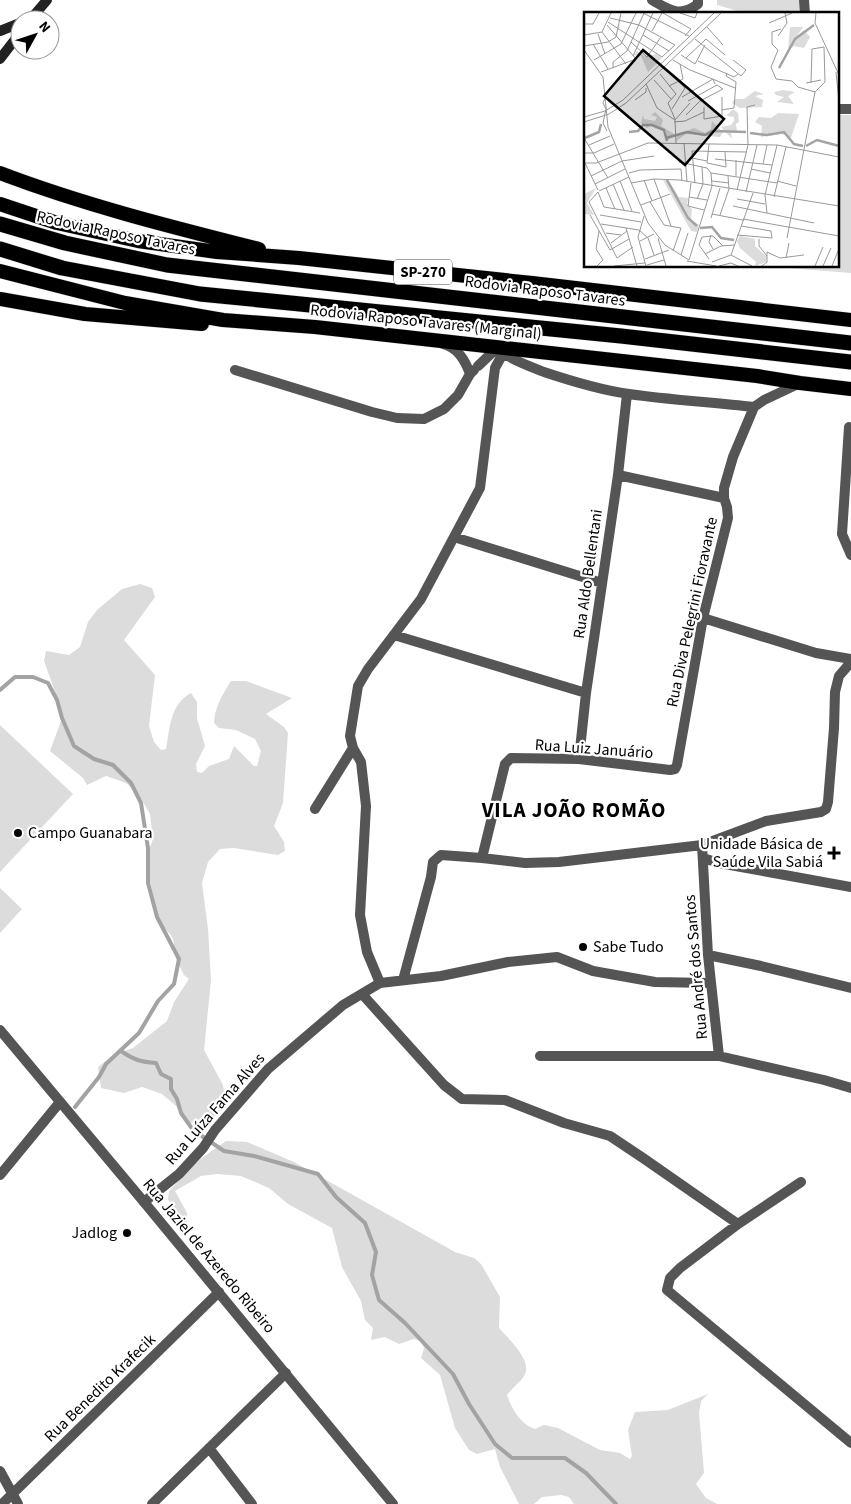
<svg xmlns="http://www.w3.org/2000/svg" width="851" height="1504" font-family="'Source Sans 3',sans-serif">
<rect width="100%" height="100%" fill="#fff"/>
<path fill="#dcdcdc" d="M717,0H800L801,14H748L717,5Z
M837,115H851V273L763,266H837Z
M140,584L152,588L155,597L124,640L155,675L149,726L154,742L161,750L166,749C170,728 170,704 191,693L197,702V718L205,746L196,764L197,772L202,773L209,766L229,759L234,746L254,766H257L261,751L255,739L236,730L219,728L214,723C214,709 223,693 231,681H246L292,698L266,714L284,727L288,733L283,803L274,826L284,842L285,851L278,855L234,848L220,849L208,862L202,883L208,929L211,980L204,1050L223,1085L226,1106L210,1120L189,1123L176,1106L162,1094L142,1087L124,1093L101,1088L98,1067L115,1054L133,1048L167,1021L174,1002L189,979L184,975L176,959L173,938L159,921L154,903L146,859L153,839L150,814L139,795L126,783L106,776L87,785L83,778L50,751L61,721L58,700L44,661L46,651L69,655L80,647L88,622L97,610L122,589Z
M0,725L73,794L0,872Z
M0,888L22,909L0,933Z
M226,1141L247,1142L294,1162L455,1252L474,1258L481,1264L500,1297L499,1328C507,1337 532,1360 525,1374C522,1381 512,1388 507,1395C512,1409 520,1424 535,1429L544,1425L558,1428L600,1450L620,1453L630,1459L632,1456L628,1430L635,1412L668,1410L708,1394L701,1401L699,1413L704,1473L696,1484L706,1498L717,1504H574L569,1497L561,1495L542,1497L534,1504H519L500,1467L495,1449L477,1454L469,1450L455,1428L440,1375L421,1358L424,1348L420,1341L414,1339L399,1344L385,1337L371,1340L373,1328L365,1320L361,1301L342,1267L332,1228L288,1204L269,1188L241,1176L217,1174L201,1176L175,1191L187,1213V1222L180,1218L171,1206L168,1199L169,1191L199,1160Z"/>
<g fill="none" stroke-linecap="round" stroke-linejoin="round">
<path stroke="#a3a3a3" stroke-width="4" d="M0,690L15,677H33L48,683L57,700L62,718L74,746L94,759L113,765L131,783L141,803L148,848V883L157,917L179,959L174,984L158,1001L139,1033L106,1064L99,1077L75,1107
M121,1051C134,1060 141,1062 156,1063L161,1074L171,1079V1089L177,1099L181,1113L193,1130L224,1151L254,1156L318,1174L336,1197L365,1223L376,1252L372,1275L379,1300L405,1323L453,1374L469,1404L495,1444L512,1458H565L586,1473L616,1504"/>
<defs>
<path id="trunk" d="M0,173C84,205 172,227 259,249
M0,204L57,223L138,241L217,252L299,258L532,283L851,320
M0,271L125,303L223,320L315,327L757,376L800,383L851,389
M0,299L85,314L202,324"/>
<path id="motorway" d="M0,224L65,243L167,265L851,343
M0,249L62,268L200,294L621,336L851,362"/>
</defs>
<use href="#trunk" stroke="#dbdbdb" stroke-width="15"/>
<use href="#motorway" stroke="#dbdbdb" stroke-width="16"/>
<path stroke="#555" stroke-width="10" d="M652,0C669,10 680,18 698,4V0
M804,0L805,14
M837,109H851
M443,344C458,348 465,360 470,374L474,370
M478,366L497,348C511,360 527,365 544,372C571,381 600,390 629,394C670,400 712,402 754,407L764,400L800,383
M235,370L372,412L397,418L424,419L444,409L458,395L470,374
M849,427L842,534L851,555
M618,475L724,498
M454,537L602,583
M703,618L816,653L851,659
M394,635L586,693
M579,759L586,693L618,475L627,394
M315,809L353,748
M702,845L708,955L719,1056
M482,858L525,863L559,862L702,845L766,821L821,812L826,809L828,802L834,728L835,692L839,676L851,662
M703,858L719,863L851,887
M708,955L761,966L851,988
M403,980L431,877L433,862L441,855L482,858L505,764L511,758L579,759L670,770L675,769L677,765L703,618L728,518L727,507L724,498V488L733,457L754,407
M380,983L367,952L360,915L366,806L361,762L353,748L350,736L358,686L368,669L421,599L480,488L495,368L501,357L512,349
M362,994L444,1085L462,1099L505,1100L564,1123L610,1136L643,1158L738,1224
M540,1056H719L824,1080L851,1088
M0,1175L60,1102
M801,1182L738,1224L680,1268L670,1278L667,1290L851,1443
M144,1202L179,1174L203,1148L215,1130L268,1069L343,1005L380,983L441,976L508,962L557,957L593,971L655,982L710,983
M209,1448L252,1504
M0,1471L18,1504
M2,1504L219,1292
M152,1504L286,1373"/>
<path stroke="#555" stroke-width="10" d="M0,1030L144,1202L393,1504"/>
<path stroke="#222" stroke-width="10" d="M30,20L47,0
M0,31L20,23
M0,59L20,33"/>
<use href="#trunk" stroke="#000" stroke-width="14"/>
<use href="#motorway" stroke="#000" stroke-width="15"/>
</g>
<g fill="#000" stroke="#fff" stroke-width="2">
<circle cx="18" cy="833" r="5"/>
<path d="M831.5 845.5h5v5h5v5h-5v5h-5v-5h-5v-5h5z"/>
<circle cx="583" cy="947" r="5"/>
<circle cx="127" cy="1233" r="5"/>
</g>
<g text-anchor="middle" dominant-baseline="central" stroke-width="4.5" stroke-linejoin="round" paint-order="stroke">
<rect fill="#fff" stroke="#4c4c4c" stroke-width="1" x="394" y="259.5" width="58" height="25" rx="4"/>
<g font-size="15" font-weight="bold" fill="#000">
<text x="423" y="272">SP-270</text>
</g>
<g font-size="16" fill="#000" stroke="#fff">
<text transform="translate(116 233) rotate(12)">Rodovia Raposo Tavares</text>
<text transform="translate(545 291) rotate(7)">Rodovia Raposo Tavares</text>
<text transform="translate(426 322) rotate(6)">Rodovia Raposo Tavares (Marginal)</text>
<text transform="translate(588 574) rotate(-82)">Rua Aldo Bellentani</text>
<text transform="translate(692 612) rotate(-78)">Rua Diva Pelegrini Fioravante</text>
<text transform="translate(594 749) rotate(4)">Rua Luiz Januário</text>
<text transform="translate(696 967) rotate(-95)">Rua André dos Santos</text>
<text transform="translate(215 1109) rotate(-49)">Rua Luíza Fama Alves</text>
<text transform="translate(209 1256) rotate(50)">Rua Jaziel de Azeredo Ribeiro</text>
<text transform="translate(100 1388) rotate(-44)">Rua Benedito Krafecik</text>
</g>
<g font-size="16" fill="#000" stroke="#fff" text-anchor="start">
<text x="28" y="833">Campo Guanabara</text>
<text x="823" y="844" text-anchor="end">Unidade Básica de<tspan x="823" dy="18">Saúde Vila Sabiá</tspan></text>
<text x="593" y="947">Sabe Tudo</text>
<text x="117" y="1233" text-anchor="end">Jadlog</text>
</g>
<g font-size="21" font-weight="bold" letter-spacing="1" fill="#000" stroke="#fff">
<text x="574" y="810">VILA JOÃO ROMÃO</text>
</g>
</g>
<g transform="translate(584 12)">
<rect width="255" height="255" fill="#fff"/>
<path d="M206,15H219L213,24L220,18L226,25L220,36L210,34L204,38ZM53,39L62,45L72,42L78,46L64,60L57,44L50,43ZM199,78L211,80L204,84L210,92L193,90L200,85L192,83L190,80ZM171,79L180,82L171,84L179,88L178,95L156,96L148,91L151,87H160ZM149,97L154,101L155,110L152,112L153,120L147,121L148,127L137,115L147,113L150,109V105L142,104ZM71,100L79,108L77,114L90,122L89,125L84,128L82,119L69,113L63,116L57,111L59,103L60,107L71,109L73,105L67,103ZM194,101L215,102L207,126L198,122L177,125L178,114L171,110L175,105L187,106ZM128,109L139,120L136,125L102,122L92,129L93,123L110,116L121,121L127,117ZM79,168L85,169L95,185L104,186L103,192L108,197L107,208L115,213L113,220L107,219ZM12,176L3,191L10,203L0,202V182ZM156,224L171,227V234L183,245L182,250L171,254L172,250L156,236L153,229Z" fill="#dcdcdc"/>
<path fill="none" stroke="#a3a3a3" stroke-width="2.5" d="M195,56L211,27L230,13M45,120L54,119L59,113H68L80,118L83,129M166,121L183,123L200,120L210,132L219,134M1,126L15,120L17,112M82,126L103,120L121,123L129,119L162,120M222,134L233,128L255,134M83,168L104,206L113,214M116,216L128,215L137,226L150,228"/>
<path fill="none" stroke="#999" stroke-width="1" d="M59,1L105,24M79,1L107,17L101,24M96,1L111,6L113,1M232,1L231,11L255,63M24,10L78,45L91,33L55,13L26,6M185,11L208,1M0,12H9L15,1M123,15L139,33M197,17L188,20V32L194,38L187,55L192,67L208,69L214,75L231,80L241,70L240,35L228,37M68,19L78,1M18,20L42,52M14,22L21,42M0,23L18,20L27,1M59,23L85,39M194,24L203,11L201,1M111,27L157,64L162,58L149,48M47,30L63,45L77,25M9,32L24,57M0,34L24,30L32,25L37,1M0,38L19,65L24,115L64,211L81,233L105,248M97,43L111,52L121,33M49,44L69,1M102,46L122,27L141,43M10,48L37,32L52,1M89,48L106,58L151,76M114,49L150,65L154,62M29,56V50L43,39L60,1M82,58L101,76L88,97M17,60L52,47L23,13M252,60L255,89M76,62L92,82L84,91L91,107M70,68L87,87M222,71L237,68M227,71L228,37M62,72L73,96L91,108M85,74L99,67L96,52M22,84L19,91L22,97L19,111L23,119M98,85L129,67L131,72M51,88L62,80V76M104,89L133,73M120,95V107L138,104V85M138,98L150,96L152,70L142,64L143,61M102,103L116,89L139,77L133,73M0,105L21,99L39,88L130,1M0,110L25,102L42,91L137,1M90,110L101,109L120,100M0,126L24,166M92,131L91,108L106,91M100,131L103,170M5,133L26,124M108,139L163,140M108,139L111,171M0,141H10L30,132M108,146L123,149M131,147L188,153M95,150L123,156L127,161M0,151H12L64,131L193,133L255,145M1,151L14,178M123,151L142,155L141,140M123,151L125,132M179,152L183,133M167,157L186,161M45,161L56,158L97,157L98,169M127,161L193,171M7,164L38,149L70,144M152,164V148M70,167L87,214M60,168L68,189M36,169L48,199M128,169L145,171M193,169L212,174M47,171L70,167L95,168L255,194M107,171L104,194L120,198M11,172L41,157M29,172L40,198M22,176L31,197M153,178L164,133L163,95L171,93M15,179L45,165M14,180L5,190L33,246L49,235M14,180L20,195M162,180L173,133M105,185L123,188M190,185L202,135M113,187L119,172L118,155M153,187L181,192M66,190L80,213L97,216L89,239M57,193L86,182M149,194L230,211M20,195L56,201M183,201L181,183L193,133M128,202L159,208M6,203L26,238L45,227M16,203L57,210M136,203L145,177L144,164M60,204L54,225L62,254M127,206L136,176M159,207L255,224M17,212L55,218L64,226L70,243M42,216L53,254M22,221L37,223M127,223L125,230L129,237M153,223L188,226L187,219L157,214M74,226L82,254M203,226L231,80M175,227V234L183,244M56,229L70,222M27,231L43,219M121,242L137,234L150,233M97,243L104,221M147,243L169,181M202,246L205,231M61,247L85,238M125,247L115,233L118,225L129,224L139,234M105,248L128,174L127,161M103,249L132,254M128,250L147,243L168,254M63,253L80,248M13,254L19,248L12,237L15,219M30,254L61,251M135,254L147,251L154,254M178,254L183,250V240L196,246L220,243M231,254L239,235M239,254L247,236M248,254L254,239"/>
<path fill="#000" fill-opacity="0.15" stroke="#000" stroke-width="2.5" d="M59,38L140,107L101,153L20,84Z"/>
<rect width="255" height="255" fill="none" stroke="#000" stroke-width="2.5"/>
</g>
<g transform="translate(35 35) rotate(50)"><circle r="24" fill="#ffffff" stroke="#999999"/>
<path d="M0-4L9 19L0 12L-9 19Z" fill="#000000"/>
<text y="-8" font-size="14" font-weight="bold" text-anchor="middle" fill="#000000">N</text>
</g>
</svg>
